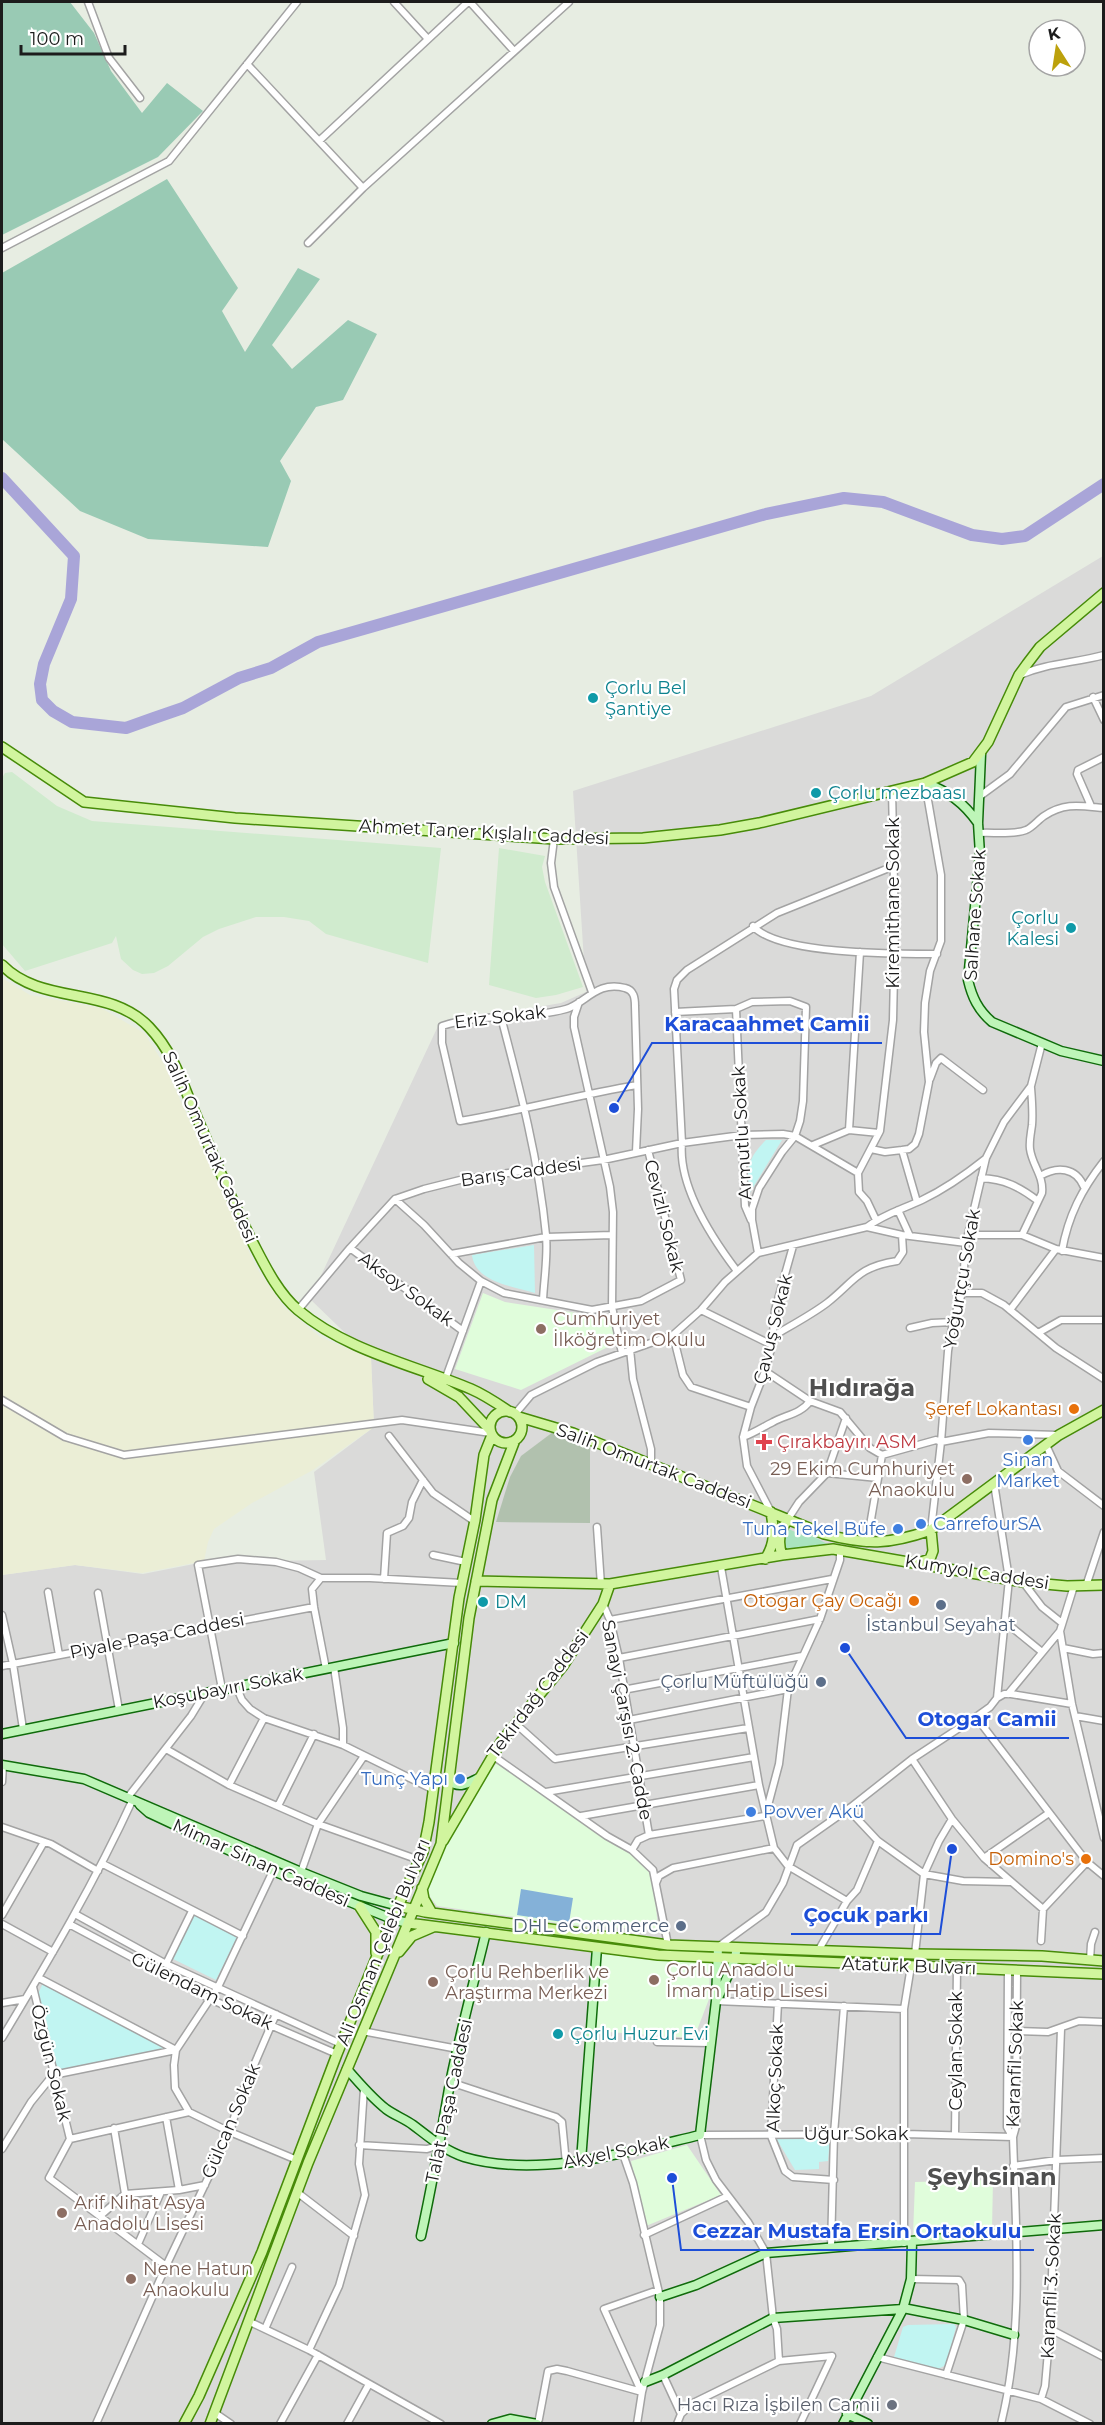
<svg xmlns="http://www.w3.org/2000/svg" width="1105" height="2425" font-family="Montserrat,sans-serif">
<rect width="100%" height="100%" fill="#e7ede2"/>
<path fill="#dadad9" d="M1103,556V2423H2V1575L75,1565L143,1574L204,1562L326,1560L314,1472L374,1427L371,1358L310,1299L439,1024L561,1003L586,992L573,791L871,696Z"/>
<path fill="#e0fddb" d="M483,1293L505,1302L596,1316H610L616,1343L521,1390L455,1369Z
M498,1761L653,1870L658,1930L572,1925L437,1906L428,1894V1889L446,1843L467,1804Z
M599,1951L710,1961L709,1999L694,2038L594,2031Z
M687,2145L721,2195L646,2226L631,2161Z
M993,2180L992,2229L913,2235L915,2182Z"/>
<path fill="#ebeed6" d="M2,978L30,995L101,1008L144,1033L164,1064L256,1267L284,1307L320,1337L371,1358L374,1427L313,1470L252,1503L214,1529L208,1542L204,1561L142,1573L75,1565L2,1575Z"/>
<path fill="#b1c1ae" d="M553,1432L590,1446V1523L496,1522L510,1477L521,1456Z"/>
<path fill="#d0ebce" d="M12,772L57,806L92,821L441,848L428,963L326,934L309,921L284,917H256L219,929L203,937L168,966L154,973L142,974L133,970L121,959L116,936L112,943L25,971L2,944V778L5,773Z
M499,848L545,856L542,867L545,882L583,987L556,995L536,998L489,985Z"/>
<path fill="#aae4bf" d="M786,1528L807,1537L809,1534L829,1545L827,1549L784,1552L782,1546Z"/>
<path fill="#99cab4" d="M2,2H70L94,33L111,71L142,113L167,83L203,111L158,157L2,235Z
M167,179L238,288L222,311L245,352L298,268L320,279L272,345L292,369L348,320L377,334L343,400L316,407L280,461L291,481L268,547L148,539L80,511L2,439V273Z"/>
<path fill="#c1f5f2" d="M766,1140H782L749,1194C747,1168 747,1159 766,1140Z
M534,1245L535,1293C512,1286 475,1282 472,1255Z
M194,1913L238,1935L216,1980L171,1958Z
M43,1983L165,2048L62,2071L55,2064L38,1994Z
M830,2137L828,2161L819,2162V2169L795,2170L776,2138Z
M954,2324L956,2327L946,2365L938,2369L894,2357L903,2327L908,2325Z"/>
<path fill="#84b1d8" d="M521,1889L573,1898L569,1923L517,1915Z"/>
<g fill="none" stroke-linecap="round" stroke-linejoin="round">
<path stroke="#a9a5d8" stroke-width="12" d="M2,478L74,556L71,599L44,664L40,684L42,700L53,711L72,722L126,728L154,718L183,708L239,678L271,668L318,642L766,514L844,498L883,502L972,535L1002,539L1025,536L1104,484"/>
<defs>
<path id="street" d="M88,2L109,58L140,98
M394,2L428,39
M470,2L514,51
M247,64L363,188
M319,141L468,2
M308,243L363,188L569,2
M2,248L169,161L297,2
M1020,675C1047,663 1075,663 1104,655
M1093,697L1104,720
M980,796L1010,774L1066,707L1104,695
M1091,806L1077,774L1078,770L1104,757
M979,833C992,832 1015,835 1026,830C1032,828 1038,820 1044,816C1065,802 1081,806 1104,808
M554,839L551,863L554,887L592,992
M753,926C778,955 898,954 937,954
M579,1002L574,1017V1027L610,1187L613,1212L612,1307L622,1353
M736,1009L745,1206L751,1220
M675,1012L736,1009L752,1002L790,1001L806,1007L803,1101L800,1121L795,1136L782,1152L759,1188L752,1209V1220L758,1253
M501,1017C520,1089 539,1161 546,1235C548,1256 544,1279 543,1300
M930,1079L936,1063L941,1058L983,1090
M849,1130L860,952
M813,1145L849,1130L879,1133
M871,1149L885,1152L902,1150L909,1149L915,1144L919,1134L929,1082L924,1032L925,1003L930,971L941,941V875L925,783
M902,1150L917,1202
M636,1152L638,1109L635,1006C635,998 634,990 625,988C597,980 585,1004 566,1009C526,1020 481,1013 442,1026V1043L460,1121C519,1111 578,1095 637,1085
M1040,1176C1057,1166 1076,1167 1084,1187
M981,1178C1004,1179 1020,1187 1038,1201
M395,1199L424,1225L459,1263L481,1281L504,1293L592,1310L641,1301L681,1280L648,1150
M898,1210L909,1234
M876,1220L867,1201L859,1192L858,1173L880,1131L893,1020L895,929L892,790
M867,1227C884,1214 903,1209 922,1200C945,1189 965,1175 985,1159
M968,1235H1022L1056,1249L1104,1258
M1022,1235L1042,1193C1044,1176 1032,1165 1030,1149C1029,1141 1031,1133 1032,1125C1033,1113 1032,1100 1031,1088
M350,1248L463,1331
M1062,1251C1068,1216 1082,1189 1104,1161
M451,1254L546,1237L612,1235
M737,1271C712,1238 678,1186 682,1143L674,989L677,980L687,970L777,913L894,866
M962,1293H982L1004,1305L1056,1348L1104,1379
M298,1310L350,1248L395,1199L424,1189L464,1179L603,1160L682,1143L742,1135L783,1134L795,1136L858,1173
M701,1310L772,1345
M1010,1310L1056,1249
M910,1328L932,1323L953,1322
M1038,1333L1061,1320H1104
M673,1335L683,1375L691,1387L751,1407
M775,1335C792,1325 811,1315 827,1303C854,1282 857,1267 897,1261L903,1252L902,1235
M630,1349L633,1379L651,1449V1463
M765,1371L810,1401L840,1412L870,1448L882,1455L936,1440L941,1442L989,1433L1058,1435
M445,1380L481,1281
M2,1400L65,1437L124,1455L402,1420L491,1433
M515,1414L531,1395L597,1362L673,1335L701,1310L725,1282L758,1253L867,1227L902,1235L966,1243
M389,1436L433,1493L474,1521
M743,1437C754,1433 763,1427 773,1422C785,1415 801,1414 810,1401
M1046,1445L1058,1471L1104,1506
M827,1473L878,1478
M771,1512L747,1466L743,1437L751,1407L765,1371L772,1345L775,1310L793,1246
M788,1519L799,1502L827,1473L846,1418
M597,1527L601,1585
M931,1530L941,1442L948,1351L953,1322L962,1293L966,1243L986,1158L1004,1122L1031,1086L1042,1043
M867,1543L882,1455
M433,1555L466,1562
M721,1567L759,1785L774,1848L788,1866L847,1901
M321,1578L312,1589L314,1607L326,1669
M384,1579L387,1533L403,1526L409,1518L412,1502L423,1480
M1023,1582L1042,1607L1062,1623
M1074,1586L1060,1631L1072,1704L1104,1838
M1086,1586L1104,1532
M48,1592L59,1655
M98,1593L119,1710
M603,1604L610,1620L619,1658L649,1835
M2,1615L13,1664L23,1729
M610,1620L832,1579
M1004,1621L1042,1652
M1063,1648L1093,1654L1104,1653
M619,1658L820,1619
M2,1666L314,1607
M334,1667L343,1728V1745
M236,1686L242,1700L250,1709L264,1718L343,1745L434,1790
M222,1689L198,1565L238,1559L276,1562L299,1568L321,1578H370L462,1583
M623,1690L802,1656
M1008,1694L1060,1631
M997,1698L1004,1694H1011L1072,1704
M1075,1716L1104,1721
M976,1717L1087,1862L1104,1876
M629,1720L788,1689
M516,1724L555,1759L748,1728
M166,1749L229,1785L318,1824L419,1860
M492,1755L607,1836L632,1850L653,1870L668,1945
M912,1759L952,1819L984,1858L1043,1909L1041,1941
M2,1782L3,1765
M229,1785L264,1718
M546,1792L754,1757
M128,1797L191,1716L205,1693
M278,1806L314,1734
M848,1809L878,1841L924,1874L963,1881L1010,1882
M766,1813L779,1764L788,1689L820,1619L840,1560V1550
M581,1816L759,1785
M2,1827L51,1844L98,1871
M632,1850L638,1840L649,1835L765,1816
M984,1858L1049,1813
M103,1864L243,1936
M301,1872L318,1824L364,1756
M656,1883L659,1876L673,1868L774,1848
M1043,1909L1087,1862
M75,1914L166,1964L341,2044
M2,1915L44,1842
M2,1924L53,1952
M69,1924L210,1999L337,2054
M718,1947L766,1912L783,1883L797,1845L851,1807L912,1759L976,1717L990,1707L997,1698L1009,1579L994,1483
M818,1951L847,1901L857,1890L878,1841
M915,1954L924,1874L939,1841L952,1819
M1090,1960L1091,1944L1095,1932
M166,1964L192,1911
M1008,1970L1007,2127L1012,2136
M39,1978L176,2050
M33,1987L70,2139
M716,2001L904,2009
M2,2003L25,1999
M778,2003L771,2136L785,2171L793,2177L834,2180
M362,2031L458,2049
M1017,2031L1048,2032L1079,2021L1104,2022
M2,2038C49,1960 95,1882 133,1799
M657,2042L711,2043
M450,2082L556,2117L562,2122L566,2163
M189,2112L175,2088L174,2065L176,2050L218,1987L273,1871
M166,2117L179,2190
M955,2135L957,1968
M359,2145L427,2149L440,2145
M2,2149L31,2102L53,2075L176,2050
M623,2154L633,2183L660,2297V2325L642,2392L637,2424
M1013,2166L1057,2160L1104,2158
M298,2193L354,2236
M125,2194L179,2190L205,2185
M100,2216L125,2194L114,2128
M644,2235L728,2196
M904,2243V2009L911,1966
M138,2244L161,2192
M831,2247L834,2134L844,2006
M166,2266L49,2178L70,2139L189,2112L230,2132L297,2160
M911,2279L959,2280L962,2285L964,2320L946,2375
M248,2321L309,2350L441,2424
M265,2329L292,2267
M1050,2329L1104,2357
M309,2350L339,2286L365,2195L359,2164L364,2088
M877,2357L1041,2399L1090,2424
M779,2361L777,2329L773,2318L766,2253L748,2222L716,2180L706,2160L700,2135L905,2134L1013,2137
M663,2375L681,2414
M641,2391L604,2309L658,2290
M1041,2399L1045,2386L1050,2329L1061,2029
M215,2413L231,2424
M96,2424L166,2266L230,2132L239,2100L276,2014
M280,2424L318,2355
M347,2424L369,2384
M538,2424L548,2371L557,2369L567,2371L642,2392
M677,2424L681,2414L693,2403L779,2361L832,2356
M800,2424L832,2356
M1001,2424C1024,2331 1016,2231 1013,2137L1016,2126L1017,1970"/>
<path id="secondary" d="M981,754L978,823L980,854L968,980C972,997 978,1010 992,1022L1061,1051L1104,1061
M925,783C948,791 964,803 978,823
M2,1734L454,1643
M2,1765L84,1779L301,1872L361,1896L398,1906
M449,1780C459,1790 468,1783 479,1778
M140,1805L149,1813L273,1871L392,1919L408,1923
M718,1998L735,1959L736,1952
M347,2069C359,2083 372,2098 386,2109C394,2115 405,2119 413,2125C429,2137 445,2151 464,2157C538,2179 628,2152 700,2135L716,2001L718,1947
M581,2161L597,1948
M421,2236C432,2185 441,2135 450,2083C460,2033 474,1982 486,1932
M660,2297L696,2285L766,2253L1104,2225
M903,2308L964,2320L1014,2335
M645,2382L663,2375L773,2318L903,2309
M847,2414L868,2424
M492,2424L510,2419L537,2424
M843,2424L903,2309L911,2279L912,2242"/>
<path id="primary" d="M2,747L84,802L235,818L554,839L643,838L720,830L759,823L925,783L973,762L988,742L1019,675L1027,664L1040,647L1104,593
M2,965C42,1006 109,985 149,1027C171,1050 181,1078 192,1106C212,1152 230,1198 253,1243C265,1266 278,1293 298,1310C347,1351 414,1365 471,1389C485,1395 498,1404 510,1412
M428,1379L459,1397L490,1430
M490 1427a16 16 0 1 1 32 0a16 16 0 1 1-32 0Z
M519,1417L573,1433L824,1534C867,1545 888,1545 931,1530L1059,1435L1104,1410
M782,1555C777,1541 780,1531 788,1519
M765,1559C776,1543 774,1530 771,1512
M921,1562L930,1559L933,1551L931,1530
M476,1581L610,1584
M443,1841L501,1742L563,1666L603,1604L610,1584L782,1555L833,1549L1023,1582L1067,1586L1104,1585
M422,1888L424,1899L432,1913
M398,1906L425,1912L668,1945L915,1954L1042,1956L1104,1961
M360,1907L376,1932V1953
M408,1923L658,1955L1104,1974
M399,1952L412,1936L433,1927
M184,2424L199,2396L262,2252L337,2054L392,1919L423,1852L429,1822L459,1598L475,1520L484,1455L492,1435
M210,2424L308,2163L441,1844L469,1618L492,1500L515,1440"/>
</defs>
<use href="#street" stroke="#a3a3a3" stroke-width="9"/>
<use href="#secondary" stroke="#0f6b0b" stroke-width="11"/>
<use href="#primary" stroke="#478b09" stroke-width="12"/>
<use href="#street" stroke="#fff" stroke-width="6"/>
<use href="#secondary" stroke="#bef5b8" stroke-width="8"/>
<use href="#primary" stroke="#d1f59e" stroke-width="9"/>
</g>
<g fill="#0f9aa8" stroke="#fff" stroke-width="2">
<circle cx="593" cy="698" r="6"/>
<circle cx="816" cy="793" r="6"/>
<circle cx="1071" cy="928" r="6"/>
<circle cx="483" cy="1602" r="6"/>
<circle cx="558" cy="2034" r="6"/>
</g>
<g fill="#8d6e63" stroke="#fff" stroke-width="2">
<circle cx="541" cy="1329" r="6"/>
<circle cx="967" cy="1479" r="6"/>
<circle cx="654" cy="1980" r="6"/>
<circle cx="433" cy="1982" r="6"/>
<circle cx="62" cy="2213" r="6"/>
<circle cx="131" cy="2279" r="6"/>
</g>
<g fill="#e8710a" stroke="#fff" stroke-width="2">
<circle cx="1074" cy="1409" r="6"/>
<circle cx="914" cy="1601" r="6"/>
<circle cx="1086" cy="1859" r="6"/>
</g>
<g fill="#3f7fe0" stroke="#fff" stroke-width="2">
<circle cx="1028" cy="1440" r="6"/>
<circle cx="921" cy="1524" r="6"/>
<circle cx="898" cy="1529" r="6"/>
<circle cx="460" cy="1779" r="6"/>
<circle cx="751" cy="1812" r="6"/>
</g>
<path fill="#e0444e" stroke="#fff" stroke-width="2" d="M761 1433h6v6h6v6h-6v6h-6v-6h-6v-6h6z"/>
<g fill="#5c6f8a" stroke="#fff" stroke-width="2">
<circle cx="941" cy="1605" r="6"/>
<circle cx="821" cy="1682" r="6"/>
<circle cx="681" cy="1926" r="6"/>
</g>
<circle fill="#6b7280" stroke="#fff" stroke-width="2" cx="892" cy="2405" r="6"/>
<g text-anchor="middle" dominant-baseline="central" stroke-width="4.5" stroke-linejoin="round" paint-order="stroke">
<g font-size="18" fill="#0d838f" stroke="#fff" text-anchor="start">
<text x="605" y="688">Çorlu Bel<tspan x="605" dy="21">Şantiye</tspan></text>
<text x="828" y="793">Çorlu mezbaası</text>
<text x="1059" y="918" text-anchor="end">Çorlu<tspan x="1059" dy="21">Kalesi</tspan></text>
<text x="495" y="1602">DM</text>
<text x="570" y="2034">Çorlu Huzur Evi</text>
</g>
<g font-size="18" fill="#1c1c1c" stroke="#fff">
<text transform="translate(484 832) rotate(3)">Ahmet Taner Kışlalı Caddesi</text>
<text transform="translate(893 903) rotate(-90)">Kiremithane Sokak</text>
<text transform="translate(975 915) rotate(-86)">Salhane Sokak</text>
<text transform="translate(500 1017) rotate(-7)">Eriz Sokak</text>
<text transform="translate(742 1133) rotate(-93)">Armutlu Sokak</text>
<text transform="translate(210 1147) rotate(66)">Salih Omurtak Caddesi</text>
<text transform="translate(521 1172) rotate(-8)">Barış Caddesi</text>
<text transform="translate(664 1216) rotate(76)">Cevizli Sokak</text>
<text transform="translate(962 1279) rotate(-80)">Yoğurtçu Sokak</text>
<text transform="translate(406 1289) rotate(36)">Aksoy Sokak</text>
<text transform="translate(773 1329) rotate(-76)">Çavuş Sokak</text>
<text transform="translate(654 1466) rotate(21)">Salih Omurtak Caddesi</text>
<text transform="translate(977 1572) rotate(9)">Kumyol Caddesi</text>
<text transform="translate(157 1636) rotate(-11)">Piyale Paşa Caddesi</text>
<text transform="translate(228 1688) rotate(-11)">Koşubayırı Sokak</text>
<text transform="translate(538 1694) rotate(-53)">Tekirdağ Caddesi</text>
<text transform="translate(627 1720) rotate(79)">Sanayi Çarşısı 2. Cadde</text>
<text transform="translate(261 1863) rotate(24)">Mimar Sinan Caddesi</text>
<text transform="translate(383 1942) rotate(-68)">Ali Osman Çelebi Bulvarı</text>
<text transform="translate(909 1966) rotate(2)">Atatürk Bulvarı</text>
<text transform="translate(202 1991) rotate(26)">Gülendam Sokak</text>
<text transform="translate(956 2051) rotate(-90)">Ceylan Sokak</text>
<text transform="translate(51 2063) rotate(76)">Özgün Sokak</text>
<text transform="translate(1015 2064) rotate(-88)">Karanfil Sokak</text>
<text transform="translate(775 2078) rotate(-88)">Alkoç Sokak</text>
<text transform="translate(449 2101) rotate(-78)">Talat Paşa Caddesi</text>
<text transform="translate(231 2121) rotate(-67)">Gülcan Sokak</text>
<text x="856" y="2134">Uğur Sokak</text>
<text transform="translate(616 2152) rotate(-11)">Akyel Sokak</text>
<text transform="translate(1051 2286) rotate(-87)">Karanfil 3. Sokak</text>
</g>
<g font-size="18" fill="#785e54" stroke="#fff" text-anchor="start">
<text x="553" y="1319">Cumhuriyet<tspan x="553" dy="21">İlköğretim Okulu</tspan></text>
<text x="955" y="1469" text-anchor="end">29 Ekim Cumhuriyet<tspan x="955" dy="21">Anaokulu</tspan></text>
<text x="666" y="1970">Çorlu Anadolu<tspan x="666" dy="21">İmam Hatip Lisesi</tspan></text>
<text x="445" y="1972">Çorlu Rehberlik ve<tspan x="445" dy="21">Araştırma Merkezi</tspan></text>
<text x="74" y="2203">Arif Nihat Asya<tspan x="74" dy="21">Anadolu Lİsesi</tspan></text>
<text x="143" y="2269">Nene Hatun<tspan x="143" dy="21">Anaokulu</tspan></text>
</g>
<g font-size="18" fill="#c56008" stroke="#fff" text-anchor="end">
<text x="1062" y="1409">Şeref Lokantası</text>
<text x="902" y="1601">Otogar Çay Ocağı</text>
<text x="1074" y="1859">Domino's</text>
</g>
<g font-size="18" fill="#be3a42" stroke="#fff" text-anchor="start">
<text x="777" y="1442">Çırakbayırı ASM</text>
</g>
<g font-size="18" fill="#366cbe" stroke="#fff" text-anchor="start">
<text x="1028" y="1460" text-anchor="middle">Sinan<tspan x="1028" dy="21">Market</tspan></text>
<text x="933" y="1524">CarrefourSA</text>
<text x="886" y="1529" text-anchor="end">Tuna Tekel Büfe</text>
<text x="448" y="1779" text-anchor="end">Tunç Yapı</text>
<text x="763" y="1812">Povver Akü</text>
</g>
<g font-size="18" fill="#4e5e75" stroke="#fff" text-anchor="end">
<text x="941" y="1625" text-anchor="middle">İstanbul Seyahat</text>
<text x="809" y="1682">Çorlu Müftülüğü</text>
<text x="669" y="1926">DHL eCommerce</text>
</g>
<g font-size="18" fill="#5b616d" stroke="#fff" text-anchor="end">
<text x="880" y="2405">Hacı Rıza İşbilen Camii</text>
</g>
<g font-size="24" font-weight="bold" fill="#4f4f4f" stroke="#fff">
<text x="862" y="1387">Hıdırağa</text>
<text x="992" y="2176">Şeyhsinan</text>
</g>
</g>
<path fill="none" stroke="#1d4ed8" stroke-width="2" d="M614 1108L652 1043H882M845 1648L906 1738H1069M952 1849L940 1934H791M672 2178L681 2250H1034"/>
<g fill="#1d4ed8" stroke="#fff" stroke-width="2">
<circle cx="614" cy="1108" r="6"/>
<circle cx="845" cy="1648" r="6"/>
<circle cx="952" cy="1849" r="6"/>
<circle cx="672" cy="2178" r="6"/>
</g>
<g font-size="20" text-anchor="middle" font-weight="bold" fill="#1d4ed8" stroke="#fff" stroke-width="4.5" stroke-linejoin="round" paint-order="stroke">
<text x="767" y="1031">Karacaahmet Camii</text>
<text x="987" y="1726">Otogar Camii</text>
<text x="866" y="1922">Çocuk parkı</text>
<text x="857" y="2238">Cezzar Mustafa Ersin Ortaokulu</text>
</g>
<rect width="1105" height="2425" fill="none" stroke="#1c1c1c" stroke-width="6"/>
<g transform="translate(1057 48) rotate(348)"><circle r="28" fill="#ffffff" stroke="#a4a4a4" stroke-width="1.5"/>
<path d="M0-4.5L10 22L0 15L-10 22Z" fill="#bca10c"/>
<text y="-9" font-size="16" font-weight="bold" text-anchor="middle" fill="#1c1c1c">K</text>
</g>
<path d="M21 45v9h104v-9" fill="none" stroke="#1c1c1c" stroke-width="3"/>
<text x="30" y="45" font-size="18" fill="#1c1c1c" stroke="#ffffff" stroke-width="4.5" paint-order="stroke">100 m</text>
</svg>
